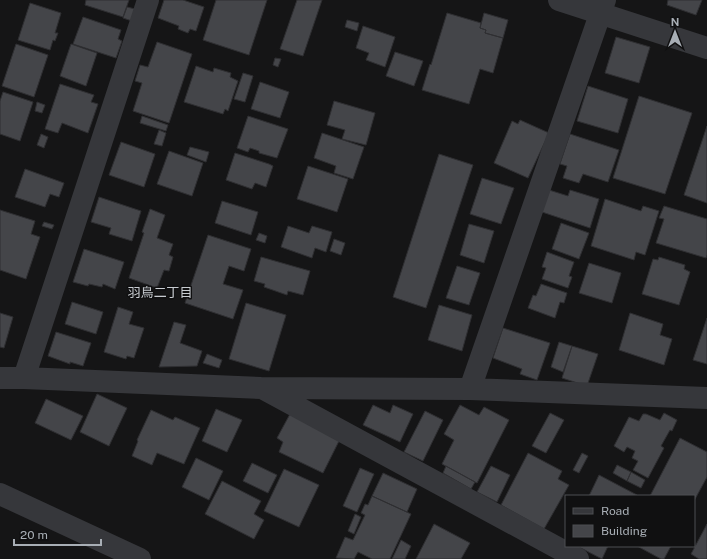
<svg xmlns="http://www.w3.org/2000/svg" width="707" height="559" font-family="'Public Sans','Noto Sans JP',sans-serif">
<rect width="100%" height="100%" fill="#151516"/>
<path fill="#444549" stroke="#2f2f32" d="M86,0H129L123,17L85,5Z
M164,0H183L204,7L196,31L190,29L188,33L178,29L179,26L158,18Z
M216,0H267L249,55L203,40Z
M297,0H322L303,56L280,49Z
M668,0H702L696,15L667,5Z
M30,3L61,13L55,33H58L55,41L53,40L50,50L18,40Z
M127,7L135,9L132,21L123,18Z
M447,13L481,23L480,28L486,30L485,33L503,38L493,73L480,69L469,104L422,90L430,64L431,65Z
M484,13L508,20L503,38L485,33L486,30L480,28Z
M83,17L121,30L118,39L122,41L116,58L73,44Z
M347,20L359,23L357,31L345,27Z
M363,26L395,37L385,67L366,60L369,53L356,48Z
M616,37L650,47L639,83L605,73Z
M157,42L192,54L169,123L133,111L142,83L135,81L140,65L148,67Z
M16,44L48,55L34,97L2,86Z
M71,44L97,53L86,86L60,76Z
M395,52L423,61L414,86L386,76Z
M275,58L281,59L278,67L273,65Z
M196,66L213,72L214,68L231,73L230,77L238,81L228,111L225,109L223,114L184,102Z
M243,73L253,76L245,102L234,99Z
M260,82L289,92L280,118L251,109Z
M60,84L94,95L91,102L98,104L88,133L62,123L58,133L45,129Z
M588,86L628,99L618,133L577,121Z
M3,92L33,102L20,141L0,134V101Z
M639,96L692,113L665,194L613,178Z
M334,101L375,113L366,145L342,139L345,130L327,125Z
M37,102L45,105L42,113L35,111Z
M142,116L168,125L166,131L140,123Z
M248,116L288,129L277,158L259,153V151L250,148L248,152L237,148Z
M520,120L549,133L528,178L494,163L512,121L518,124Z
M707,126V203L684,195Z
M159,130L166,133L162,146L154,144Z
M322,133L364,147L353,179L334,173L336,166L314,158Z
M41,134L48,137L44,148L37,145Z
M570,134L619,150L608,182L583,174L579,183L563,178L567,166L560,164Z
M121,142L155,154L144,187L109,175Z
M190,147L209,152L206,162L187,155Z
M169,151L203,163L192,196L157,184Z
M235,153L269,164L273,166L266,187L255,183L252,189L226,180Z
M439,154L473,165L426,308L393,297Z
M308,166L348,179L337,212L297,199Z
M25,169L64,183L59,197L50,194L45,207L15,197Z
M482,178L514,188L501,224L470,214Z
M549,190L568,196L570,190L599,199L590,228L542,212Z
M99,197L141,211L132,241L109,234L111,228L91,222Z
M605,199L641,211L643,206L659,211L645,255L636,252L634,260L591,246Z
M222,201L258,212L251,235L215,223Z
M664,206L707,219V255L706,258L656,243L664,219L659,218Z
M150,209L165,215L157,238L173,244L169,255L173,257L169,271L164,270L157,288L129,278L144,233L142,232Z
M0,210L35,221L31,234L40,237L26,279L0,270Z
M44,222L54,225L52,229L42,226Z
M561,223L589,233L579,259L552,249Z
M469,224L494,231L484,263L460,255Z
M288,226L309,233L312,226L332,232L326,252L315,248L312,258L281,247Z
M259,233L267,236L265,243L256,240Z
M208,235L251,249L244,271L229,266L223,284L243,290L233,319L185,303Z
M334,239L345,243L341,255L330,251Z
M84,249L124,262L115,289L103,284L102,287L89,284L88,286L73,282Z
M547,252L574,262L569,276L572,277L568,288L542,279L546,268L542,267Z
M261,257L310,271L303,295L288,291L287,295L264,287L265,284L254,281Z
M659,257L685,265L684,269L690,272L679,305L642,294L653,259L658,260Z
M589,263L621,273L612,303L579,293Z
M457,266L480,273L469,305L446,298Z
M541,284L567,293L564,303L560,302L555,318L528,308L533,295L536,296Z
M72,302L103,312L96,334L65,324Z
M246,303L286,315L269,371L229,359Z
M439,305L472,315L462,351L428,340Z
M118,307L133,312L129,324L144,328L134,358L127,356L126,359L104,352Z
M0,313L13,317L4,348L0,347Z
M630,313L663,324L660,335L672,339L664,365L619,350Z
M707,318V364L693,360Z
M174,322L186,325L180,343L202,351L197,366L159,367Z
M503,328L550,343L537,380L520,374L522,369L493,358Z
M56,332L91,343L83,366L70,362V364L48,356Z
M559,342L572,346L563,372L551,367Z
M572,346L598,354L587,386L562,378Z
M207,354L222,360L219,368L203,363Z
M97,394L127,408L109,446L80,432Z
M46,399L83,416L71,440L35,423Z
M373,405L390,413L393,405L413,414L400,442L363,425Z
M460,405L479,415L484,407L509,420L477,483L442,464L454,440L444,434Z
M216,409L242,420L227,452L202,441Z
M151,410L173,420L175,417L200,428L184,464L157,453L152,465L132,456L138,441L137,440Z
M425,411L443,420L423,461L404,452Z
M550,413L564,420L546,453L532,446Z
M664,413L677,420L672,431L670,430L661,446L664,448L648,478L633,470L638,461L632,458L635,451L627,447L624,452L614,446L629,417L639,421L643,414H646L660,420Z
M290,414L340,439L323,473L279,452L283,442L277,438Z
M680,438L707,452V477L694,501V496H650Z
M528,453L562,471L558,479L569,485L544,529L501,505Z
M582,453L588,456L579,473L573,470Z
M196,458L223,471L209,500L182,487Z
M252,463L277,475L268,493L243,481Z
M617,465L631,472L627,481L613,473Z
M446,466L475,482L471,489L443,473Z
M491,466L510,475L497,502L477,492Z
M360,468L374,474L357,512L343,506Z
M284,469L319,485L299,527L264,511Z
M631,472L645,480L641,488L627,481Z
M383,473L417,489L407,512L372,496Z
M599,475L637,495V496H589Z
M222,481L261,501L254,514L264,520L254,539L205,514Z
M372,496L411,514L390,559H372L358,552L354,559L336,558L345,537L353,540L365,515L361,513L365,504L368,505Z
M355,514L361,517L354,534L348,531Z
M434,524L470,543L461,559H416Z
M707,524V559H699L691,554Z
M401,540L411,546L405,559H392Z
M577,546H608L602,559Z
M637,546H671L664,559H661Z"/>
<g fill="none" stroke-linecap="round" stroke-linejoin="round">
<path stroke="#36373b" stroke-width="22" d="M559,0L707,48
M0,378H24L261,388L470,389L707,398
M24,378L148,0
M264,389L578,559
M470,389L605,0
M0,494L140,559"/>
</g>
<g text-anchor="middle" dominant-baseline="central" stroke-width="3" stroke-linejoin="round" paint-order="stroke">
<g font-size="13" fill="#c8ccd1" stroke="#101011">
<text x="160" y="292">羽鳥二丁目</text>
</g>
</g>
<rect x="565" y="495" width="130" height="52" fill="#101011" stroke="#4d4f53"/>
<rect x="573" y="508" width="20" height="6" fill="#36373b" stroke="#4d4f53"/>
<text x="601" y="515" font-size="12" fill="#a8aeb5">Road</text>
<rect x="573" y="525" width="20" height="12" fill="#444549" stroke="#4d4f53"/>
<text x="601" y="535" font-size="12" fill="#a8aeb5">Building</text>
<g transform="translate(675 32)" stroke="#101011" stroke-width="3" paint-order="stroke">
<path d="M0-3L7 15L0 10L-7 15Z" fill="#a8aeb5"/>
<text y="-6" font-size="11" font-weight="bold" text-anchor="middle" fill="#a8aeb5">N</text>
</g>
<path d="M14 539v6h87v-6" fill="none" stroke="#a8aeb5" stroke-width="2"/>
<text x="20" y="539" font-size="12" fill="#a8aeb5" stroke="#101011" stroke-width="3" paint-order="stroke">20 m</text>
</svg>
